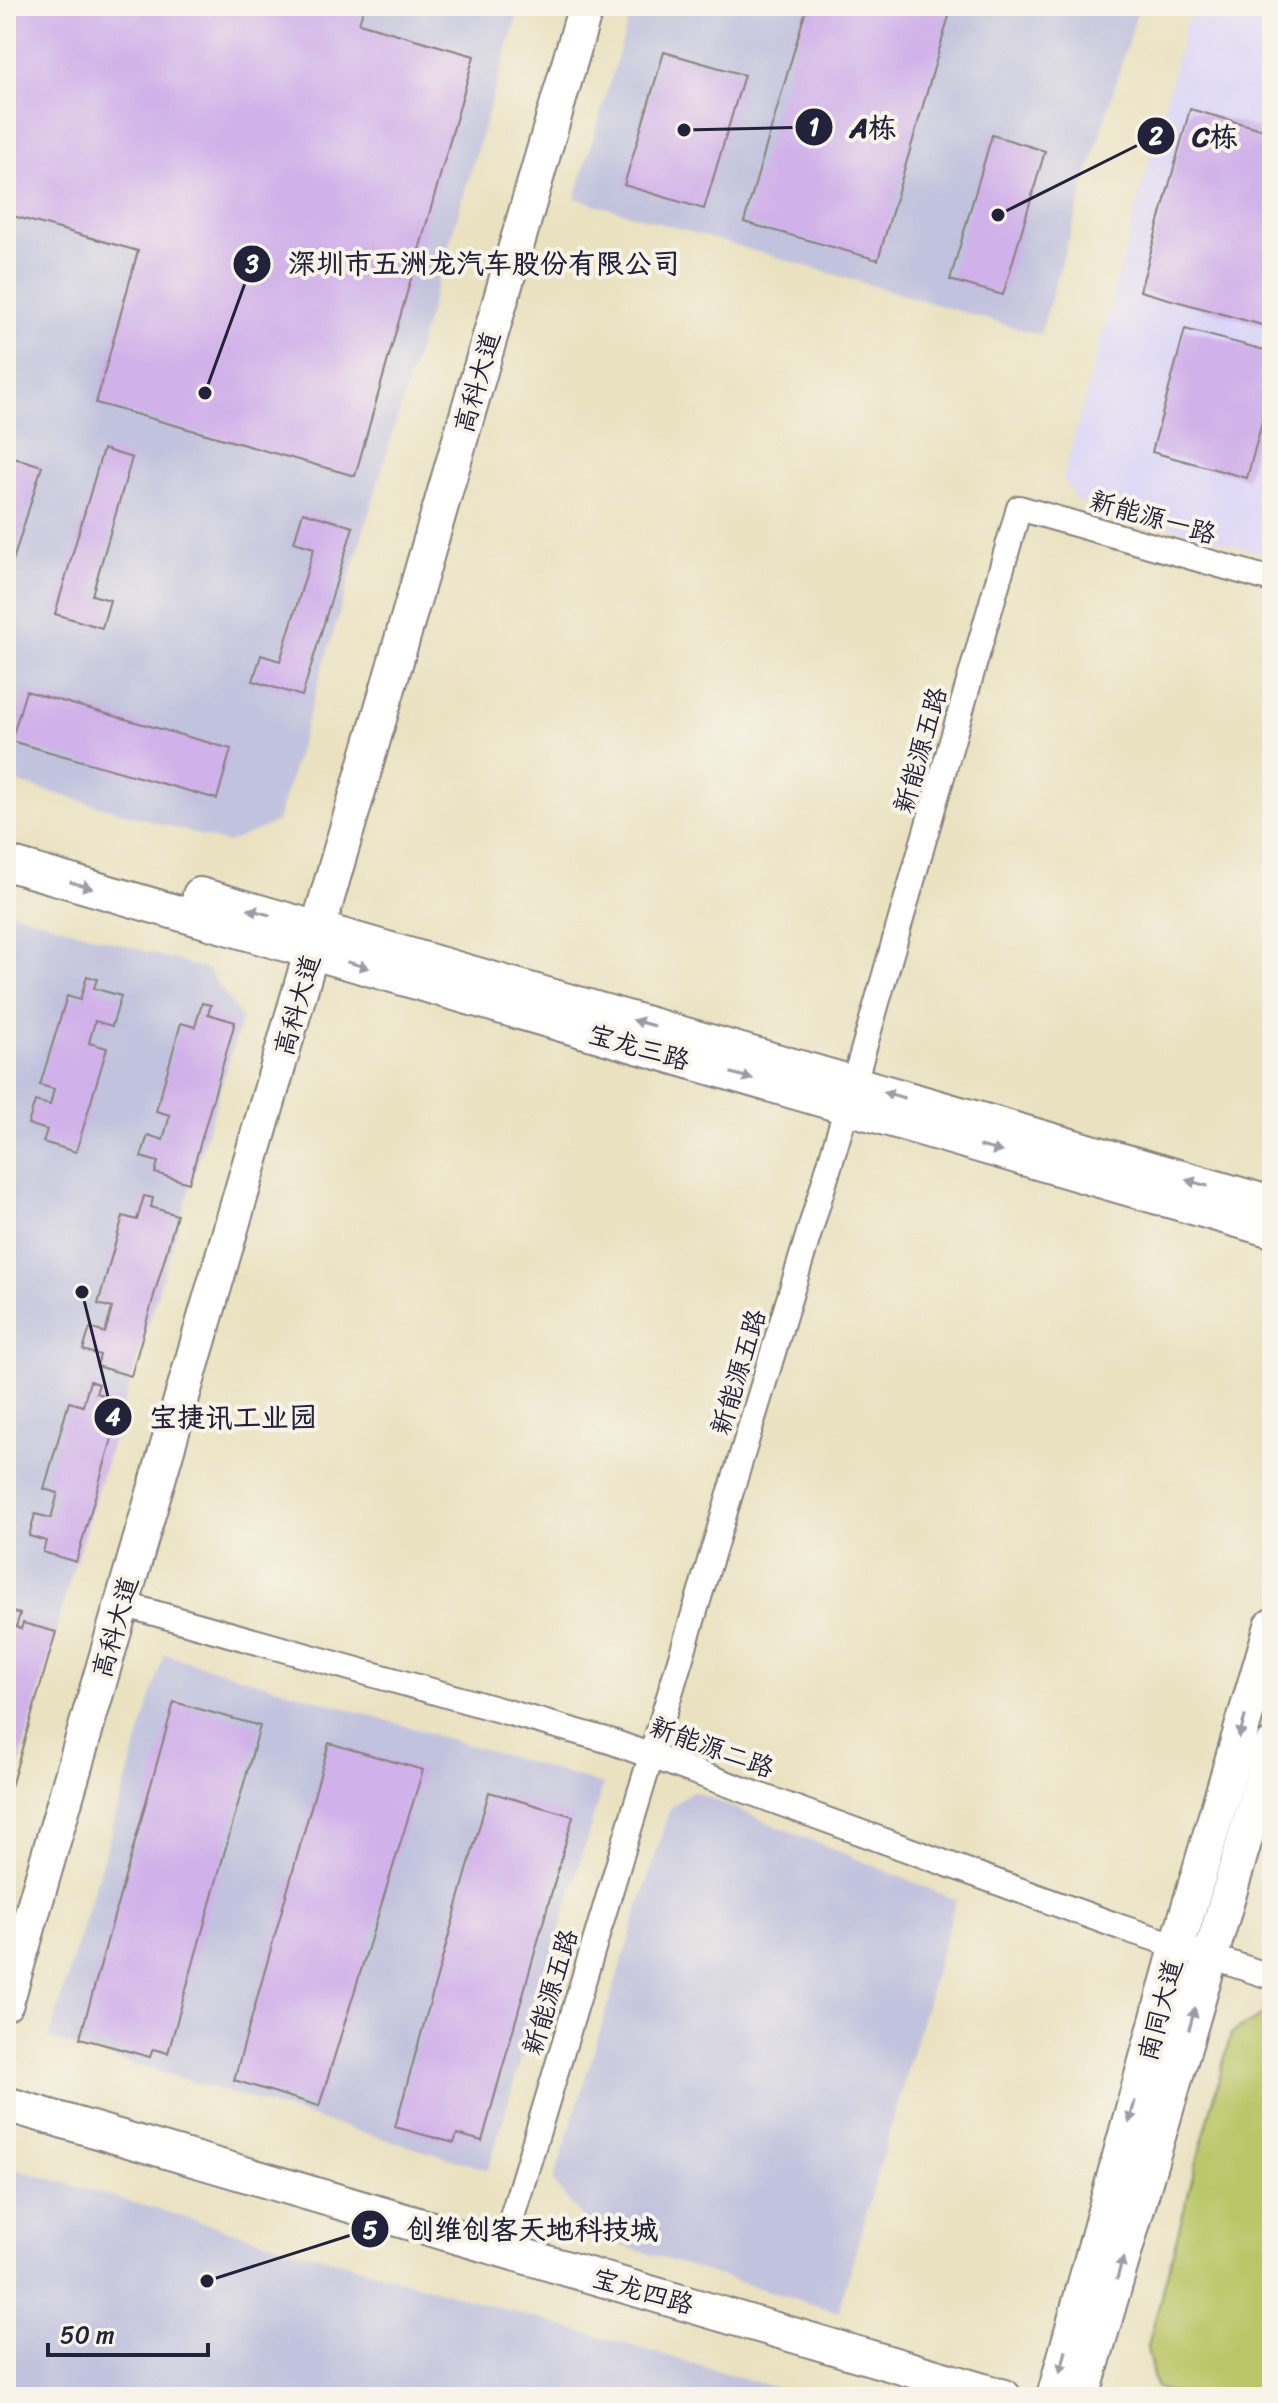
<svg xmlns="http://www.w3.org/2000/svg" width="1278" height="2403" font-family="Sriracha,'LXGW WenKai TC',sans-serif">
<rect width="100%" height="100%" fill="#f7f3e8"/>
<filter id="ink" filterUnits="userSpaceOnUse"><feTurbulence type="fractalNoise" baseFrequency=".0125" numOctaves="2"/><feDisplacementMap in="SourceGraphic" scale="16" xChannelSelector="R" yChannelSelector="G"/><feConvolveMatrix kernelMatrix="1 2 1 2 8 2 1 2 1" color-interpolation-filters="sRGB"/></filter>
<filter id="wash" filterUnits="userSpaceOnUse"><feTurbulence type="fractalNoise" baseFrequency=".006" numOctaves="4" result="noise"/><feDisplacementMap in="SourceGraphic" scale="32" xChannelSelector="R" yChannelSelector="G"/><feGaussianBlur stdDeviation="1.8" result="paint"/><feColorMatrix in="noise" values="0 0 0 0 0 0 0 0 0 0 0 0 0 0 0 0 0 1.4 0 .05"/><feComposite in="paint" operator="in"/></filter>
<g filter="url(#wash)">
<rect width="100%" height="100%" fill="#e9e1bf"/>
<path fill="#dbd6f7" d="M1208,6H1272V556L1077,501L1063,479L1187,21Z"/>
<path fill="#c1c2dd" d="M6,6H520L277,822L227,843L6,779Z
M633,6H1139L1040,335L575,198Z
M6,910L208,970L242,1018L68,1586L6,1815Z
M164,1654L603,1785L488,2170L49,2039Z
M692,1791L956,1900L838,2312L600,2239L553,2182L670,1808Z
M6,2166L809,2397H6Z"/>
<path fill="#b9c668" stroke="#6e7452" stroke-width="2" d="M1272,2009V2397H1188L1156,2388L1147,2349L1231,2034Z"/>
<g id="blocks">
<path fill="#d0b1e9" d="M6,6H364L359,23L474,56L355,476L96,403L138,251L6,214Z
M807,6H952L878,260L744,222Z
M664,52L744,75L704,209L624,185Z
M1190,109L1272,132V314L1269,327L1140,291Z
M992,135L1045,151L1003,295L950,280Z
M1185,329L1272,352V385L1247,478L1152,452Z
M103,449L132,458L92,595L110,600L102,628L55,614Z
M6,455L42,466L7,580H6Z
M303,512L353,527L302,696L253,681L261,655L280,661L314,548L294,542Z
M26,691L231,749L217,799L11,741Z
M87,976L97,979L94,988L121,996L112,1026L95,1021L89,1043L107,1048L76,1152L43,1142L47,1130L28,1124L35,1101L50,1105L54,1089L40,1085L67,996L80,1000Z
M202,1003L211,1005L208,1014L235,1022L189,1183L155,1173L158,1162L141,1157L148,1135L163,1140L170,1115L156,1111L181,1023L195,1027Z
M144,1196L153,1198L151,1207L177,1215L131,1376L97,1366L100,1355L83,1350L90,1328L105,1333L112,1308L98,1304L123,1216L137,1220Z
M90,1381L99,1384L96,1393L123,1401L76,1562L43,1552L46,1541L29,1536L35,1514L51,1518L58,1493L44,1489L69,1402L83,1406Z
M6,1610L20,1614L16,1627L21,1629L23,1623L56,1632L7,1800Z
M174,1702L260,1726L168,2053L153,2049L150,2057L80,2038Z
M329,1743L423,1770L319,2106L234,2080Z
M489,1792L573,1816L482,2141L457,2134L454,2143L395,2127Z"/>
</g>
</g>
<g filter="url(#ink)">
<use href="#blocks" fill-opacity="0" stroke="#86827d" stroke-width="2"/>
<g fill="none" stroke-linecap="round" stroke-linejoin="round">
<defs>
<path id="street" d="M122,1604L610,1741L1123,1928L1272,1977
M502,2250L847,1107L1019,508L1272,580"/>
<path id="secondary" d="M6,863L1272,1230
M200,895L1272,1204
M6,2003L586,6
M6,2104L1004,2397
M1054,2397L1179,1941L1272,1626
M1082,2397L1272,1746"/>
</defs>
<use href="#street" stroke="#86827d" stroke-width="28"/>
<use href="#secondary" stroke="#86827d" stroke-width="38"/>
<use href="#street" stroke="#fff" stroke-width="24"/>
<use href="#secondary" stroke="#fff" stroke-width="34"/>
</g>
<defs><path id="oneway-solid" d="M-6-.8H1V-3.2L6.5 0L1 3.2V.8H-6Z" transform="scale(2)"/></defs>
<g fill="#9c9ca7">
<use href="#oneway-solid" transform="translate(81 885) rotate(16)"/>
<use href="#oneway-solid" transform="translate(259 912) rotate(-164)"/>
<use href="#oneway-solid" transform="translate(358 965) rotate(16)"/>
<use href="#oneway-solid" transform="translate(644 1023) rotate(-164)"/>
<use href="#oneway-solid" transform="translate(742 1076) rotate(16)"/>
<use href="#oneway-solid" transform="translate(894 1095) rotate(-164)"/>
<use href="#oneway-solid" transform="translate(991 1149) rotate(16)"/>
<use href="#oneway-solid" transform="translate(1197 1183) rotate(-164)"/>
<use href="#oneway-solid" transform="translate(1242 1727) rotate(106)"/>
<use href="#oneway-solid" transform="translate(1192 2019) rotate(-74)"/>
<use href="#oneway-solid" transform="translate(1132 2112) rotate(105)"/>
<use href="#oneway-solid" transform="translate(1120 2268) rotate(-74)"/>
<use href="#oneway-solid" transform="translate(1063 2362) rotate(105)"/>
</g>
</g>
<g text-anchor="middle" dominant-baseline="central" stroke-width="8" stroke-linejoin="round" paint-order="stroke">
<g font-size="26" fill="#22223b" stroke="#f7f3e8">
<text transform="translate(477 382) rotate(-74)">高科大道</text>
<text transform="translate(1153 517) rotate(16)">新能源一路</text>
<text transform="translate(920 750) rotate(-74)">新能源五路</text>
<text transform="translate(297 1005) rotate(-74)">高科大道</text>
<text transform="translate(639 1047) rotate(16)">宝龙三路</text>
<text transform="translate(738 1372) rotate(-73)">新能源五路</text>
<text transform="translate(115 1627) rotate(-74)">高科大道</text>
<text transform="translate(712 1747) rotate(20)">新能源二路</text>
<text transform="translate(550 1992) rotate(-73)">新能源五路</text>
<text transform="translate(1160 2010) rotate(-75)">南同大道</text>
<text transform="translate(643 2291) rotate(16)">宝龙四路</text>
</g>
</g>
<path fill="none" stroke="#22223b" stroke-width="3" d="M684 130L814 127M998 215L1156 136M205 393L252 264M82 1292L113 1417M207 2281L370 2229"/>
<g fill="#22223b" stroke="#f7f3e8" stroke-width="3">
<circle cx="684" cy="130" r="8"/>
<circle cx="998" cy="215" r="8"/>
<circle cx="205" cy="393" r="8"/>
<circle cx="82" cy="1292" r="8"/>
<circle cx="207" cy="2281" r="8"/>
<circle cx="814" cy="127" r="20"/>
<circle cx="1156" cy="136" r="20"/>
<circle cx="252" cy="264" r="20"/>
<circle cx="113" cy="1417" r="20"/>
<circle cx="370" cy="2229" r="20"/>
</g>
<g font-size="24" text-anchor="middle" font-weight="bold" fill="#fff">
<text x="814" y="135">1</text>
<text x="1156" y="144">2</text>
<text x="252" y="272">3</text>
<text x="113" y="1425">4</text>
<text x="370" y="2238">5</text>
</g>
<g font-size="28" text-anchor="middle" font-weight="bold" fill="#22223b" stroke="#f7f3e8" stroke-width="8" stroke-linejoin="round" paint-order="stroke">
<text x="873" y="137">A栋</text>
<text x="1215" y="146">C栋</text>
<text x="484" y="273">深圳市五洲龙汽车股份有限公司</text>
<text x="233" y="1427">宝捷讯工业园</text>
<text x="532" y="2239">创维创客天地科技城</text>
</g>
<rect width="1278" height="2403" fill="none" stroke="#f7f3e8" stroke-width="32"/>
<path d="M48 2343v12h160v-12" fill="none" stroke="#22223b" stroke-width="4"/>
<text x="60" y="2343" font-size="24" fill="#22223b" stroke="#f7f3e8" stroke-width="6" paint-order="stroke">50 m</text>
</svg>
